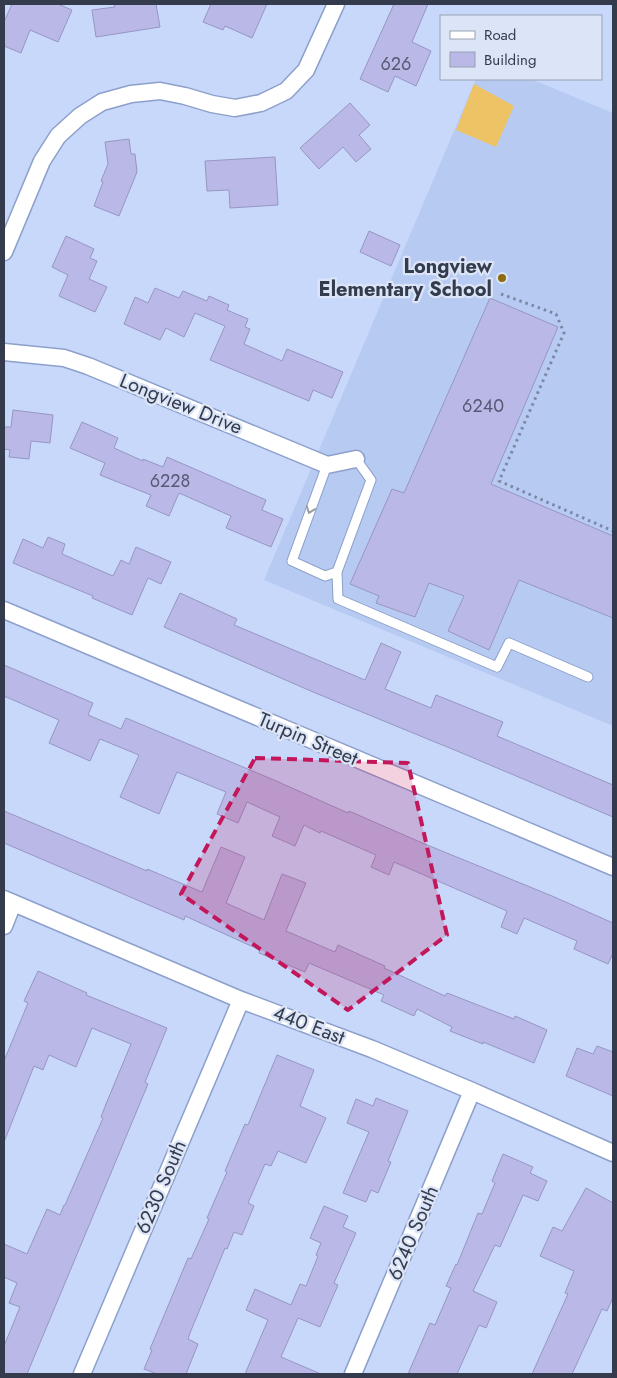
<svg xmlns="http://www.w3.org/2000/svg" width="617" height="1378" font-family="Jost,sans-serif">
<rect width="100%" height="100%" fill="#c7d8fb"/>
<path fill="#b7caf2" d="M476,79H531L613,113V726L264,580Z"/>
<path fill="#edc366" d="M474,84L514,106L496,147L456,130Z"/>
<path fill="#b9b8e7" stroke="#9796c3" d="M12,4H58L72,10L58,42L30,30L21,53L4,46V22Z
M114,4H156L160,27L96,37L92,10L115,7Z
M211,4H267L252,38L225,26L223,30L203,22Z
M394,4H428L412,42L431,51L416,86L395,76L388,92L360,79Z
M350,103L370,125L359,135L371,149L356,162L343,147L319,169L300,148Z
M129,139L131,154H135L137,172L119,216L94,206L103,182L101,181L108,164L105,142Z
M275,157L278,205L230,208L229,190L207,191L205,161Z
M369,231L400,245L391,266L360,252Z
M66,236L94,249L90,258L97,261L89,279L107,287L95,312L59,296L68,275L52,267Z
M155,288L179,298L183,291L207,301L209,296L229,305L227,310L248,319L245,327L250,329L244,344L282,361L287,349L343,372L332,398L313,390L309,401L210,360L225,326L195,313L184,337L166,328L160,340L124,324L135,297L148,303Z
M490,298L558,327L491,484L613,536V618L519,580L489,650L448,631L464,596L429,583L415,617L376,603L379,596L350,584L392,489L404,493Z
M13,410L53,415L50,443L31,441L29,459L9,457L10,450L4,449V427H11Z
M82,422L118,438L114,448L143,461V459L163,467L167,457L266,500L262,510L283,519L271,547L226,528L231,516L179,493L169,516L146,506L151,495L100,475L105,463L70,448Z
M48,537L65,544L62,554L113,576L121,560L129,564L136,547L171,562L161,584L148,578L132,615L92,598L93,596L13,563L23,539L43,548Z
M180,593L237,619L234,625L365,680L381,643L401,652L385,689L431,708L436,695L503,722L497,736L613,785V817L457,751L313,692L164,627Z
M4,665L93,703L88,715L121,729L126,718L274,780L348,813L349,811L420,842L552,896L613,923V953L608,964L574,949L577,941L524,918L517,934L501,927L507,911L394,862L389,875L371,867L376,855L321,831L320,833L304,825L295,846L272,836L280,817L247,802L238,823L217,814L226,792L177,772L159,814L120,797L139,755L100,739L90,761L49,743L59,720L4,696Z
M4,811L147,871V869L202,892L221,847L245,857L226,903L264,920L282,874L306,883L286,931L335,952L338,945L385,966L384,968L445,996L447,993L514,1019L515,1016L547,1030L534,1063L483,1042V1044L450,1031L452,1027L417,1009L414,1016L381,1001L384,995L309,963L305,972L259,953L260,950L185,916L184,920L4,843Z
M38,971L87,993L86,995L167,1028L145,1082L148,1084L27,1374H4V1346L20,1307L9,1303L17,1283L4,1277V1244L27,1254L47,1209L60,1215L64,1205H65L103,1118L101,1117L106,1104L131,1044L92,1028L76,1067L49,1055L43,1070L34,1066L4,1142V1061L28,1003L24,1001Z
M597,1046L613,1052V1096L566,1076L577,1048L593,1054Z
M277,1055L314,1070L300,1106L326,1118L306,1163L278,1151L271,1166L265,1164L248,1203L254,1206L242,1235L234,1232L227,1249L225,1248L190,1333L188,1339L198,1344L186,1374H157L144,1369L152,1350L150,1349L188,1258L191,1259L209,1219L207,1218L227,1172L225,1171L245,1124L248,1125Z
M376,1098L408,1111L388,1161L391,1162L378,1193L371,1190L366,1202L343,1193L369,1132L347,1123L356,1099L373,1106Z
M503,1154L533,1167L530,1173L547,1181L538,1201L523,1195L500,1247L495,1245L473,1291L497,1302L486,1328L479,1325L457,1374H408L430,1323L435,1325L451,1288L446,1286L456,1264L457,1265L478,1213L482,1214L495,1183L492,1181Z
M586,1188L613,1203V1297L607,1311L602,1309L572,1374H532L568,1294L565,1293L574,1271L540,1256L553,1227L562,1231Z
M324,1206L348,1216L343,1227L356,1233L334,1283L338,1285L320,1327L298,1318L281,1357L321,1374H245L268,1320L246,1310L255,1289L291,1305L300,1284L306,1286L318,1256L316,1255L321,1243L310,1238Z"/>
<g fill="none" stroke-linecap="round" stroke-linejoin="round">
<defs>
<path id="service" d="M327,465L292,561L325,576L337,572L371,480L356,459
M337,572L338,599L497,667L509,643L588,677"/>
<path id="minor" d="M4,252L42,161L58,136L80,116L102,102L131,94L160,91L185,96L212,104L235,108L261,103L286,91L306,70L336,4
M4,352L64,358L88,366L327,465L356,459
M4,610L613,867
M4,899L241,1000L372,1049L472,1091L613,1153
M4,926L13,903
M82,1374L241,1000
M353,1374L472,1091"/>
</defs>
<use href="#service" stroke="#8da0cb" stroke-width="11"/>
<use href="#minor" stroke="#8da0cb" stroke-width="19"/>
<path stroke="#7c88a3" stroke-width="3" stroke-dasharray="2.5 4" stroke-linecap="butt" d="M501,294L556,314L564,333L499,481L613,531"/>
<use href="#service" stroke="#fff" stroke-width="9"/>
<use href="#minor" stroke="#fff" stroke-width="16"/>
</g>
<defs><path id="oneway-chevron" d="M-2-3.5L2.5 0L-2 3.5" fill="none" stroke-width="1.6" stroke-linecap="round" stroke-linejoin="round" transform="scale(1.25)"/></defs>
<use stroke="#999da6" href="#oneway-chevron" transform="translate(310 510) rotate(110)"/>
<path fill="#c2185b" fill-opacity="0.2" stroke="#c2185b" stroke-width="4" stroke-dasharray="10 6" stroke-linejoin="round" d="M255,758L408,763L447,935L348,1010L181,894Z"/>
<circle fill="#8e6b0f" stroke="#dce5f7" stroke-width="2" cx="502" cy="278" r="5"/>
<g text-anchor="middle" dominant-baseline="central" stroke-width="4.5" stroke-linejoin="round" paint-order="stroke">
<g font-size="18" fill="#545a74">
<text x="396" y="64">626</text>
<text x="483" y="406">6240</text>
<text x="170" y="481">6228</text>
</g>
<g font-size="20" font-weight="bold" fill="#333b4d" stroke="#dce5f7" text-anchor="end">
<text x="492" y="266">Longview<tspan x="492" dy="23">Elementary School</tspan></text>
</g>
<g font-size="20" fill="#333b4d" stroke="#dce5f7">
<text transform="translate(181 404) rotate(22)">Longview Drive</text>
<text transform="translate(308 739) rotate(23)">Turpin Street</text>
<text transform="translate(309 1025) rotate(21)">440 East</text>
<text transform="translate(161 1187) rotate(-67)">6230 South</text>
<text transform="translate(413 1233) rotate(-67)">6240 South</text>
</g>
</g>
<rect width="617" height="1378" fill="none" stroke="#333b4d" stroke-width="10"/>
<rect x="440" y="15" width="162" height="65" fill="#dce5f7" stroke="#98a1b3"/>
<rect x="450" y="31" width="25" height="8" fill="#ffffff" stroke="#98a1b3"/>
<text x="484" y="40" font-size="15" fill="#333b4d">Road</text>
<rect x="450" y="52" width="25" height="15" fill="#b9b8e7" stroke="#98a1b3"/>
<text x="484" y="65" font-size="15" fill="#333b4d">Building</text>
</svg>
